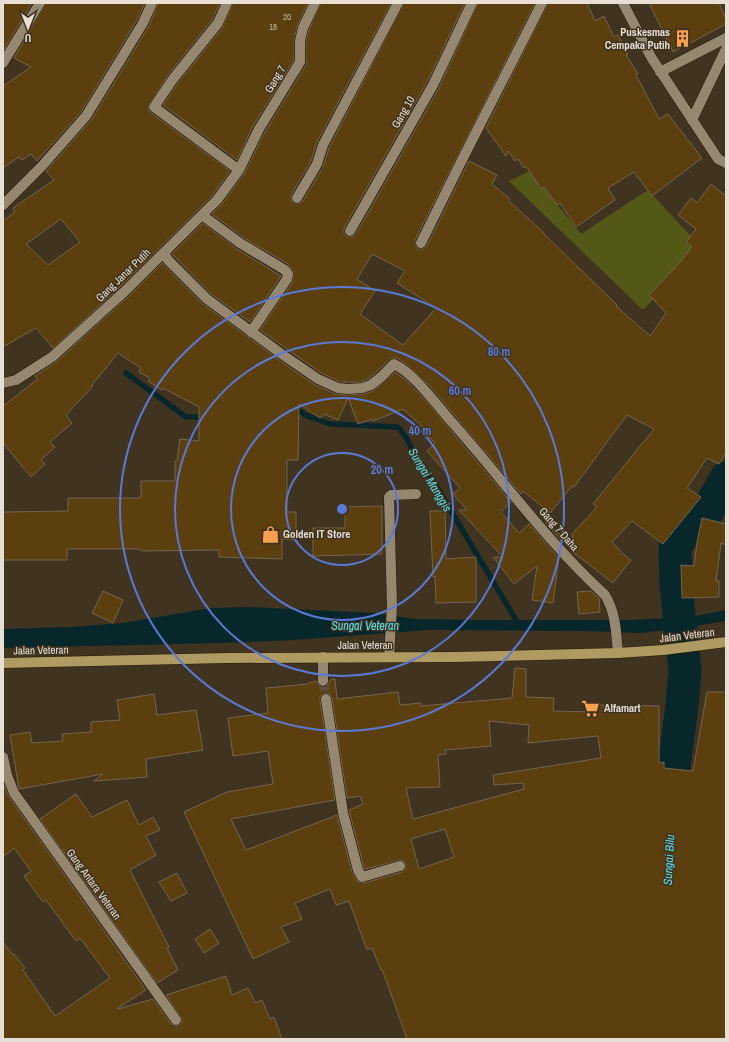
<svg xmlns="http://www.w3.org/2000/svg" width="729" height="1042" font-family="'Archivo Narrow',sans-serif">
<rect width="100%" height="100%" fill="#403320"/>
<path fill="#535817" d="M530,171L581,234L648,190L702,248L643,310L509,181Z"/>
<path fill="#08272b" d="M251,607L374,613L415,619L475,620H633L695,616L726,610V621L677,629L640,633L585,631L429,630L294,640L221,643L3,648V629L71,627L123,623L211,608Z"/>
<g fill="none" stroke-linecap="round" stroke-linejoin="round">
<path stroke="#08272b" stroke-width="5.5" d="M126,373L186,417H205
M294,407L305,415L330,424L398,427L407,439L416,457L435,484L519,625"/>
<path stroke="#08272b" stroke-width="33" d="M672,814L673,773L682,706L685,671L676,586L675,547L686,530L707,512L726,478"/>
</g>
<path fill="#5b3f0f" stroke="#736550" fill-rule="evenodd" d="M3,3H32L3,51Z
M46,3H145L137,20L81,112L37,161L31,154L22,160L19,157L3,168V86L31,67L14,58Z
M158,3H220L212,20L168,75L148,107L150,112L230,171L212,196L120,287L53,348L36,328L3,347V221L15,212L13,208L54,180L46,171L92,119L149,26ZM61,219L80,242L48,265L26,244Z
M233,3H308L297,27L294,41V60L253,126L237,160L163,105L178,83L223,27Z
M321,3H391L317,142L311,161L291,195V201L297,204L303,201L323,167L329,148L404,3H465L427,82L344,228V234L347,237H353L356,234L439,88L478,3H535L415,240V244L418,249H422L427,246L469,161L497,175L492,184L510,199L509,201L543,232V233L617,305L616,306L650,336L666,313L649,295L676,267L692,247L686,242L696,229L678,215L691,198L697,203L711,184L726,196V452L719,464L707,458L687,488L701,497L663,544L632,521L612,542L623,554L631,560L613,583L574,553L572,534L597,507L593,504L654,429L627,415L574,487L572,486L550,513L523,491L521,494L429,385L405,363L397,358H392L368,379L361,382H340L321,373L260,330L292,283L294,272L288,264L244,238L212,214L222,204L244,174L265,132L306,65V42L309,30ZM372,254L405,271L397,283L436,308L403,345L360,314L375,291L357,279Z
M548,3H587L595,21L604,16L614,37L618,35L628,54L626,55L638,74L636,75L659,119L668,114L702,158L652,196L634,172L608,188L615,200L576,227L560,203L557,205L544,187L541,189L526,166L524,168L518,159L515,161L508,151L506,156L486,128Z
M649,3H719L726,19V24L673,52Z
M203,223L237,249L281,276L250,322L211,294L172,254Z
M162,263L203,304L279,360L315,385L336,394L348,395L363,394L373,391L395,372L406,380L426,401L511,502L501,512L519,533L529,524L559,558L553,603L532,600L537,566L514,584L493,557H503L459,510H467L453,494L460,488L427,451L435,443L425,433L427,431L403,409L373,421L372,419L358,424L348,398L338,420L324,414L320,418L299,404L298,460H287V512H296V540L282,539V559L219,557V550L141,551V549H67V560H3V512L68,511V498H141V481H175V461H177L180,439L199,441V407L163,388L162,390L148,381L150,378L139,372L141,368L118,353L92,385L93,386L66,415L72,423L50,442L55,447L41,460L45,464L31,477L3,443V406L38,379L35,376L56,362L128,297Z
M382,506V554L313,556V528H345V507Z
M430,511H445L446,559L476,557V602L436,603L435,576L433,577Z
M702,518L726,524V545L721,543L716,581H719V597L682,598L681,565L694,566L697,542Z
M545,522L562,536V541L549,527Z
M103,591L123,600L113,623L92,613Z
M591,591L599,598L600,612L579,614L577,592Z
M515,668L526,669V697L554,698L553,711L595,712L596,705L659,706V763L664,762V768L693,771L707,692H726V1039H407L382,969L381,970L372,948L367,950L349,901L336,905L330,889L295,903L302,919L281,927L289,942L253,959L184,812L227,792L273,784L268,751L233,756L228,718L268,713L266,688L308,684V683L317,681L319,686L323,687L328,685L330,680L335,679L337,699L398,692L400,705L421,703V706L512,698ZM325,693H329L332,698L347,798L360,796L363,804L349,810L364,868L365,869L401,860L404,861L406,865V868L402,872L364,883L358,882L352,872L337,815L246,850L231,819L335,800L320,700V696ZM489,721L529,725L528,743L598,736L601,758L493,775L494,785L523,783L524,789L413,819L406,788L440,787L438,755L446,754L445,750L491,746ZM445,829L454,857L419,869L411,839Z
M154,694L157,715L196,710L203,750L146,759L147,777L94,781L103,774L19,789L10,735L30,732L32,743L63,741L62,734L91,732V722L120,720L117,700Z
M3,783L9,797L146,990L118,1008V1009L153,999L171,1024L177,1026L182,1023V1019L166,995L226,976L232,995L248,988L255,1003L262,1000L270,1019L274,1017L282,1039H3V942L13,955L14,954L25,968L23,970L55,1016L110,978L80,938L76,941L46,900L43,902L24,876L31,871L14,848L3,857Z
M76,794L92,817L127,800L139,825L153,817L160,830L146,836L156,855L130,870L169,947L167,948L178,970L157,983L40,819Z
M177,873L187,893L171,901L159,882Z
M210,929L219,943L204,953L195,939Z"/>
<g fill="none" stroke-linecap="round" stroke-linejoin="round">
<path stroke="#594d3b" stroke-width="10" stroke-dasharray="10 5" stroke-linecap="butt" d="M323,681L326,699"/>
<defs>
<path id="minor" d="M227,3L218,23L173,79L154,107L239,170
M623,3L651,57L718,159L726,163
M3,63L40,3
M660,72L726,38
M692,120L726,49
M297,198L317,164L323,145L398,3
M3,205L42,166L86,116L143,23L152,3
M202,215L240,243L285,270L288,274L287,279L251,332
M350,231L433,85L472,3
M421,243L463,158L542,3
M164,253L168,260L207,299L283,355L318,379L338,388L348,389L362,388L371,385L381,377L394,364C416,375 434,402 450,420C502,478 547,542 605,595C616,613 616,633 618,653
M3,383L16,380L52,357L124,292L217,200L239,170L259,129L300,62V41L303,28L315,3
M323,657V681
M389,657L392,606L389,497L391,495L416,494
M326,699L343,813L358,870L362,877L400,866
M3,757L7,775L14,793L176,1020"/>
<path id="primary" d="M3,663L227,658L454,657L618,653L663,650L726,642"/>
</defs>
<use href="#minor" stroke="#261a08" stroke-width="11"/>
<use href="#primary" stroke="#261a08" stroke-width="11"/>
<use href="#minor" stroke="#968771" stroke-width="10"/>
<use href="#primary" stroke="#af9a61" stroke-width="10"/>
</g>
<g fill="none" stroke="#5a7ad7" stroke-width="2">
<circle cx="342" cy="509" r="56"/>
<circle cx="342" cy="509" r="111"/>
<circle cx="342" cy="509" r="167"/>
<circle cx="342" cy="509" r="222"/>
</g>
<defs>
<symbol id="building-bare" viewBox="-9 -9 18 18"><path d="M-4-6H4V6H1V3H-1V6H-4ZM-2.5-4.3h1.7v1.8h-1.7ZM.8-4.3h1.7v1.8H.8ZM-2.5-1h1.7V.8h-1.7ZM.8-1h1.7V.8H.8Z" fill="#fb9e50" stroke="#403320" stroke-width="2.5" paint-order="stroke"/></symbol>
<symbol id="shop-bare" viewBox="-9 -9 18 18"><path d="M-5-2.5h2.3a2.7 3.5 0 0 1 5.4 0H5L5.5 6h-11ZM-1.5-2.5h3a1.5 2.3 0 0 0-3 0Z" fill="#fb9e50" stroke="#403320" stroke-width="2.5" paint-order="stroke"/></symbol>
<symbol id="supermarket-bare" viewBox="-9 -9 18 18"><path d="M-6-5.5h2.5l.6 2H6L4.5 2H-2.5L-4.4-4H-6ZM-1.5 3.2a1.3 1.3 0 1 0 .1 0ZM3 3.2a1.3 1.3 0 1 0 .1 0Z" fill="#fb9e50" stroke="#403320" stroke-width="2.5" paint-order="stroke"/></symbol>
</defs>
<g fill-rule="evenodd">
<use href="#building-bare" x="670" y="26" width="25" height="25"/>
<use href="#shop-bare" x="258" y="522" width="25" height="25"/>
<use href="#supermarket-bare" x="578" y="696" width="25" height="25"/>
</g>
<g text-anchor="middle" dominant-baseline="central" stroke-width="3" stroke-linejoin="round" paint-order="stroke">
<g font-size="9" fill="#c4b7a3">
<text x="287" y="17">20</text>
<text x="273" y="27">18</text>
</g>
<g font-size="11" font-weight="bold" fill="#e7dfd4" stroke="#403320" text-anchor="start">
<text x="670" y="32" text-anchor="end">Puskesmas<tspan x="670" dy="13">Cempaka Putih</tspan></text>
<text x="283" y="534">Golden IT Store</text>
<text x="604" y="708">Alfamart</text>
</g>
<g font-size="11" fill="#e7dfd4" stroke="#403320">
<text transform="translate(275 79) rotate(-59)">Gang 7</text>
<text transform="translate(403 112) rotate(-60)">Gang 10</text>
<text transform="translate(123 275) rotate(-44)">Gang Janar Putih</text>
<text transform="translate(559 529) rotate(49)">Gang 7 Daha</text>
<text transform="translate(687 635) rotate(-7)">Jalan Veteran</text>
<text x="365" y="645">Jalan Veteran</text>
<text transform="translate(41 650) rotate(-1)">Jalan Veteran</text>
<text transform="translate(94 884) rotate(54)">Gang Antara Veteran</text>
</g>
<g font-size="12" font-style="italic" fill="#57e2f5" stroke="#403320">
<text transform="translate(430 480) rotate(59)">Sungai Manggis</text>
<text x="365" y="626">Sungai Veteran</text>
<text transform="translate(669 860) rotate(-87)">Sungai Bilu</text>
</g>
</g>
<circle cx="342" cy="509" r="6" fill="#5a7ad7" stroke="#403320" stroke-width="2"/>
<g font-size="12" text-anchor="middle" font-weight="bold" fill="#5a7ad7" stroke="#403320" stroke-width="3" stroke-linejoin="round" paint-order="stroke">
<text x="499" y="356">80 m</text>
<text x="460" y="395">60 m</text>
<text x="420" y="435">40 m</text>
<text x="382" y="474">20 m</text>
</g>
<rect width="729" height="1042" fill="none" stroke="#e7dfd4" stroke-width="8"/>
<g transform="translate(28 28) rotate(180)" stroke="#403320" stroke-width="3" paint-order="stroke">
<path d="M0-3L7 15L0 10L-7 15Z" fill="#e7dfd4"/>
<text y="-6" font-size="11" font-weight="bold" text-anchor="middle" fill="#e7dfd4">U</text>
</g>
</svg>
